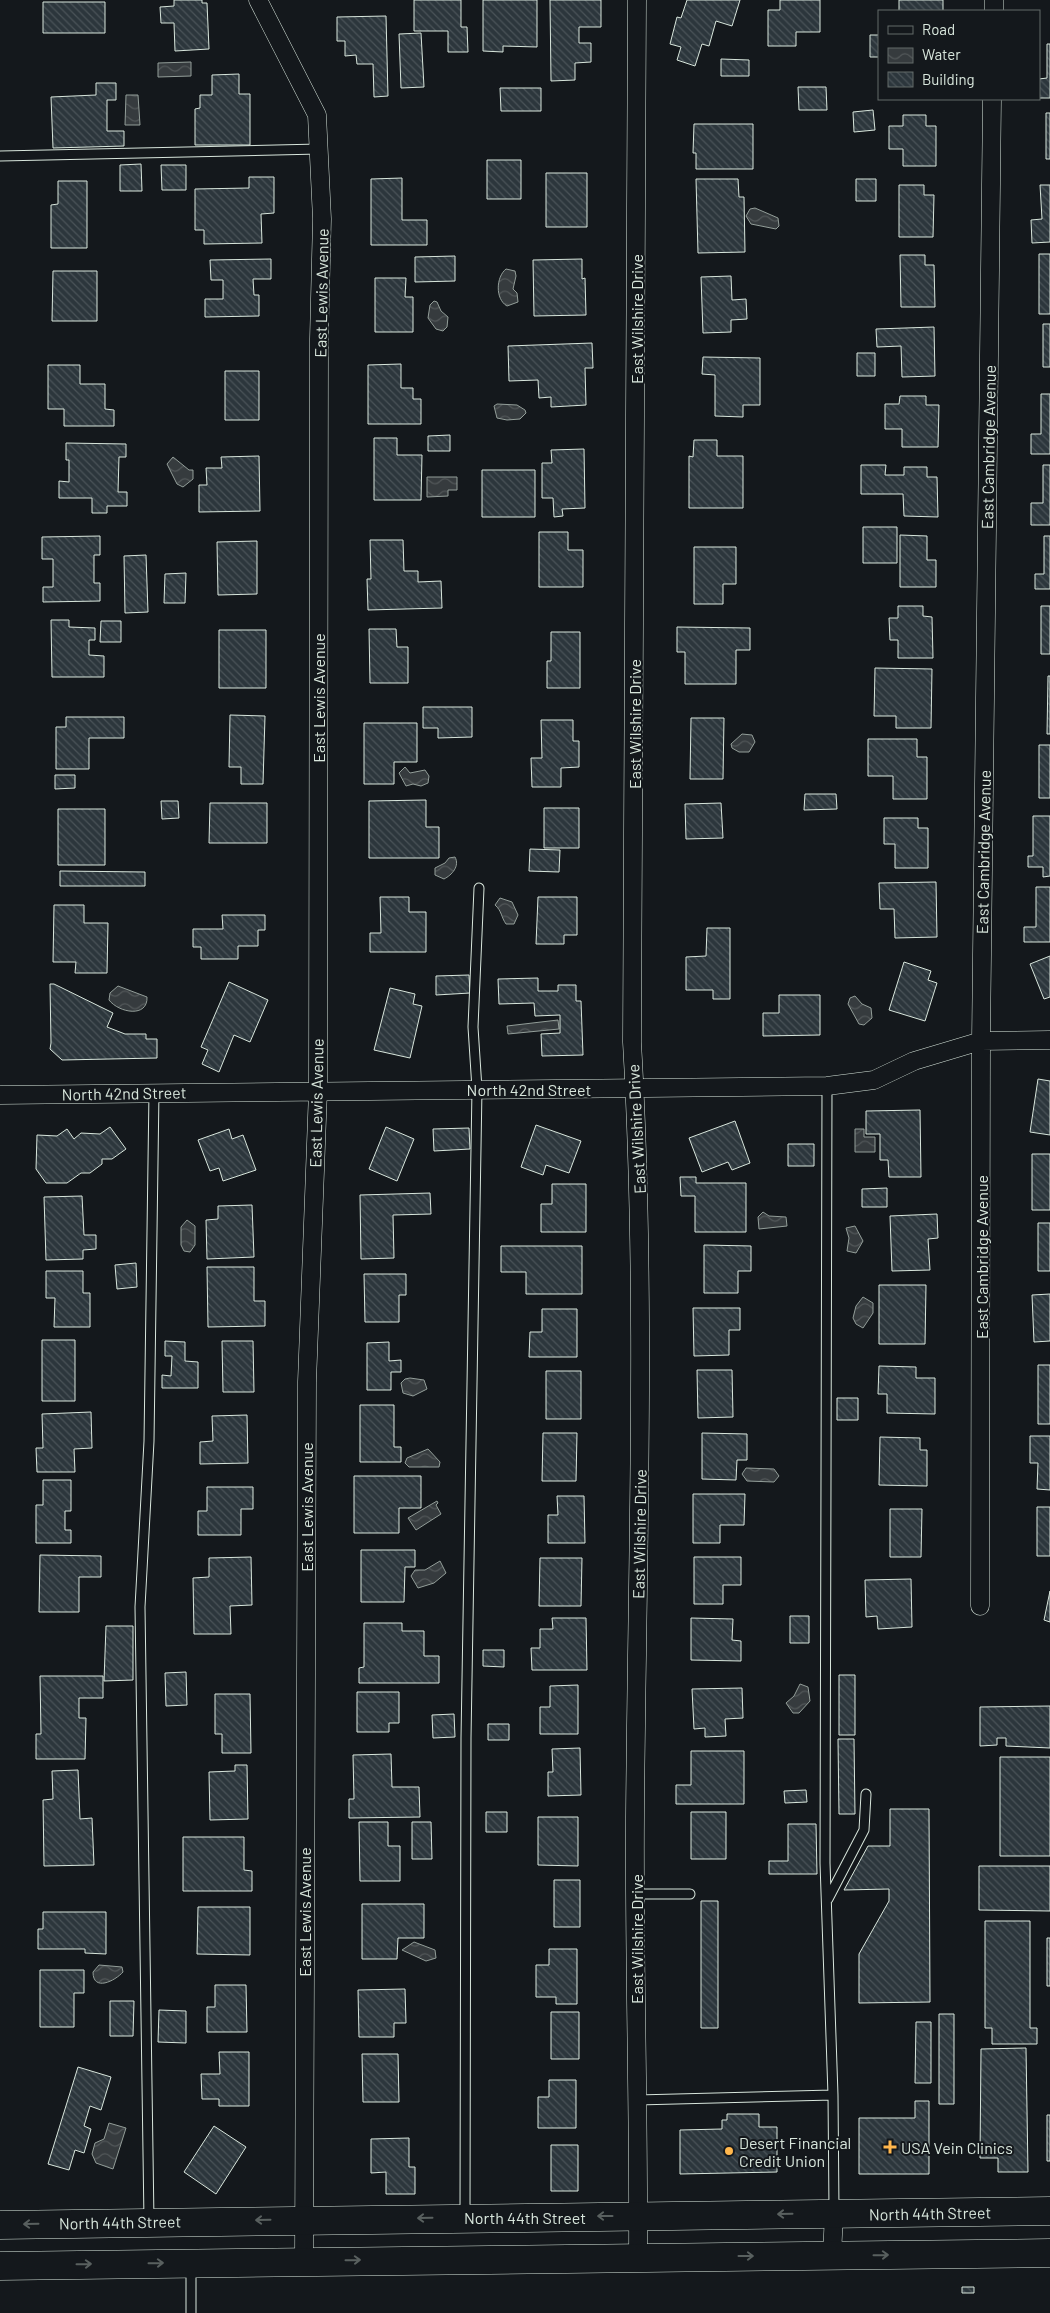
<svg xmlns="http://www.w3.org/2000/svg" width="1050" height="2313" font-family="Barlow,sans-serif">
<defs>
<pattern id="water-waves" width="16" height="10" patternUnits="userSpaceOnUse" patternTransform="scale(1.25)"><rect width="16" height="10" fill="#363b3e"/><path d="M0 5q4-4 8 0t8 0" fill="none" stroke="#525759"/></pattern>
<pattern id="building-back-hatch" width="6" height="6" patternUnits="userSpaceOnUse" patternTransform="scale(1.25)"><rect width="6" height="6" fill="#2c363c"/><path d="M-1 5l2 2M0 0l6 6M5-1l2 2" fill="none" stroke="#4a5358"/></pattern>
</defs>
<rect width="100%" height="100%" fill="#14181c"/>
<path fill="url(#water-waves)" stroke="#939e99" d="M191,62V76L158,77V63Z
M126,95H138L140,125H125Z
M755,208L778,218L779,226L776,229L751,224L746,216L750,209Z
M506,269L515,271L516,276L513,289L517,293L518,302L507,306C495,299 496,277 506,269Z
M434,301L437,302L441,311L448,317L447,327L443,331L436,329L428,318L430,305Z
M497,404L517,405L525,410L526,413L520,419L507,420L497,418L494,406Z
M173,457L189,470H193V479L183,487L177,484L167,464Z
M427,477H457V490H448V496L427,497Z
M742,734L752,735L755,742L749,752H739L732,748L731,744Z
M405,767L410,773L425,770L429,776L428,783L421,786L413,784L406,786L399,773Z
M455,857C460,866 452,875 444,879L435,875V868L445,863L449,858Z
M500,898L512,902L518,915L514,924H506C501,917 502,911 495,905Z
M118,986L147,997C148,1018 119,1013 109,1000L110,993Z
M855,996L862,1004L871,1008L872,1018L864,1025L859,1024L848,1004L850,998Z
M558,1020L559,1029L508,1034L507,1026Z
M855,1129H864V1137H875V1152H855Z
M763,1212L769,1216L786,1217L787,1226L759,1229L758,1217Z
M187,1220L195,1226V1245L190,1252L184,1251L181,1245V1227Z
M855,1226L863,1241L856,1253L847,1251L849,1238L846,1228Z
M863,1297L873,1303V1313L863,1328L856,1324L853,1318L856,1306Z
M410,1378L424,1380L427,1389L413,1396L403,1393L401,1383L405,1379Z
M428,1449L440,1462L439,1467H409L405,1463L407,1458Z
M746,1468L774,1469L779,1476L774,1482L747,1481L742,1474Z
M437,1501L438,1503L436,1505L441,1514L416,1530L408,1518Z
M440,1561L446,1573L434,1583L418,1588L411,1576L415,1570H425Z
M800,1684L808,1687L810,1701L799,1713H793L786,1703L794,1696Z
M414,1942L435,1950L436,1958L426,1961L402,1950Z
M99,1965L122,1967L123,1972C115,1981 93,1992 93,1972Z
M109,2123L126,2128L113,2169L96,2163L92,2154L95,2143L104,2139Z"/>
<path fill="url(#building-back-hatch)" stroke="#d8e6dc" d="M174,0H202V3H207L209,49L175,51L174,23H161L160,7L174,6Z
M414,0H461V27H467L468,52H448V31H414Z
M483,0H537V47L503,46V52L483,51Z
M550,0H601V27H579V43H591V62L575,63V80L551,81Z
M687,0H740L732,26L716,21L709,46L702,44L695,66L677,60L681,47L670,44L677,17L681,18Z
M780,0H820V32H796V46H768V10H780Z
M899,0H943V11H899Z
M43,2H105V33H43Z
M386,16L388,96L374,97L373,64H357L356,55L345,56V41H337V17Z
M421,33L424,87L401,88L399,34Z
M870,35H879V57H870Z
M1047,44H1050V98H1039V79L1047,78Z
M721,59L749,60V76H721Z
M239,74V94H250V145H195V109L200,108V95H212V75Z
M96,83H116V100H107V131H124V146L53,148L51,97L96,95Z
M798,87H826L827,110H799Z
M500,88H541V111H501Z
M873,110L875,130L854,132L853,112Z
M1046,113H1050V159H1046Z
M903,115H926V126H936V166H903V149H889V126H903Z
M694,124H753V169H696V153H693Z
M487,160H521V199H487Z
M141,164L142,191H120V165Z
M161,165H186V190H162Z
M546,173H587V227H546Z
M249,177H274V213L261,214L262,243L204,244V230H195V189L249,188Z
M402,178V220H427V245H371V179Z
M696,179H738L739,197H744L745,252L698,253Z
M856,179H876V201H856Z
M58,181H87V248H51V205L58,204Z
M899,185H924V195H934L933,237H899Z
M1040,185H1050V242L1032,243L1031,220L1042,219Z
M1039,254H1050V314H1039Z
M900,255H925V265H934L935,307H901Z
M455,256V281L415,282V257Z
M271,259V279H253L254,295H259V316L205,317V299H223V280H211L210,260Z
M582,259V279L585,278L586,315L534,316L533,260Z
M53,271H97V321H52Z
M731,276L732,300L746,299L747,319L731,320V332L703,333L701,277Z
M375,278H406L405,297H413V332H375Z
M1043,324H1050V367H1043Z
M934,327L935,376L902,377L901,346L877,347L876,329Z
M592,343L593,368H585L586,405L551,407V397L539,398L538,380L509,381L508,346Z
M857,353H875V376H857Z
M703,357L760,358V405H743V417L715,416V375L702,374Z
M401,364V388H413V399H421V424H368V365Z
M48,365H80V384H105V409L114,410V426H64V409H48Z
M225,371H259V420H225Z
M1041,394H1050V454H1031V434H1041Z
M900,396H926V405H939L938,447H902V429H885V404H899Z
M450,435V451H428V436Z
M374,438H397V455H422L421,500H374Z
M694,440H717V456H743V508H689V456L693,457Z
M66,443L126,444V457H119L118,492H127V506H107V513H92V498H59V481L69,482V460H66Z
M584,449L585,508L562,509L563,516L554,517L553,498H542V463H552L551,450Z
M259,456L260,511L199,512V485H207L206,468H222L221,457Z
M861,465H886L885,475H904V467H927V477H937L938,517L904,516L903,494H861Z
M1043,465H1050V525H1031V503H1043Z
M482,470H535V517H482Z
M863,527H897V563H863Z
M539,532H568V550H583V587H539Z
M900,535L927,536V560H936V587H900Z
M100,536V555H94V583H100V601L43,602V587H53V559H42V537Z
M1044,536H1050V589H1035V574H1044Z
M370,540H403L404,571H418V582L441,581L442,608L368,610L367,579H371Z
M257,541V594L218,595L217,542Z
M694,547H736V584H723V604H694Z
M146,555L148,612L125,613L124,556Z
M186,573L185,603H164L165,574Z
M898,606H923V616L932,617L933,658H898V640H890L889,618H898Z
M1041,606H1050V654H1041Z
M51,620H69V627L95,628V640H89V655L104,656V677H52Z
M101,621H121V642H100Z
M677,627L750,628V650H736V684H685V652H677Z
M369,629H396L397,647H408V683H370Z
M219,630H266V688H219Z
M551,632H580V688H547V661H551Z
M875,668L932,669L931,728H896V716H874Z
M1048,676H1050V734H1047Z
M423,707H472V737L438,738V728H423Z
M230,715L265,716L263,784H241V767H229Z
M66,717H124V738H89V769H56V727H66Z
M691,718H724L723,779H690Z
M541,720H573V741H579V767L561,768V787H532L531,758H542Z
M364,723H417V762H394V784H364Z
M868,739H917V757H927V799H893V776H868Z
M1039,745H1050V798H1039Z
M55,775H75V788L55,789Z
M805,794H836L837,809L804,810Z
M426,800V827H439V858H369V801Z
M161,801H178L179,818L162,819Z
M210,803H267V843H209Z
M721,803L723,838L686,839L685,804Z
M544,808H579V848H544Z
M58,809H105V865H58Z
M1033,816H1050V876L1043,877V867H1028V856H1033Z
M884,818H918V828H928V868H895V844H884Z
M530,849L560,850L559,872L529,871Z
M60,871L145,872V886H60Z
M936,882L937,937L895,938L894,909H880L879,883Z
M1036,887H1050V942H1024V927H1036Z
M380,897H409V912H426V952H370V933H381Z
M538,897H577V935H564V944H536Z
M54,905H84V923H108L107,973H75L76,962H53Z
M222,915H265V930H258V946H238V959H201V947H193V929H223Z
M707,928H730V999H713V990H686V957L706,956Z
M1050,956V997L1044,999L1030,964Z
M904,962L931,971L928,980L937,983L925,1021L889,1010Z
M469,975L470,993L436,995V976Z
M538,978V991H558V985H576V1001H581L583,1055L542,1056L541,1034L560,1033V1015L535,1016L534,1003L499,1004L498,979Z
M229,982L268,1000L250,1042L234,1035L219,1072L202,1064L208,1050L201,1047Z
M50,984H54L113,1013L107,1027L125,1034H146V1039H157V1058L62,1060L50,1049L51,1043Z
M390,988L415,994L413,1004L422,1006L410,1058L374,1050Z
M779,995H820V1035L763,1036V1013H779Z
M1038,1079L1050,1081V1135L1030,1132Z
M920,1110L921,1177H889L888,1160H880V1134H866V1111Z
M735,1121L750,1163L732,1170L728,1162L702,1172L689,1138Z
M536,1125L581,1141L569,1173L546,1165L543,1175L521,1167Z
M110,1127L126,1149L112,1159H102V1164L90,1173H81L67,1183H46L36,1169L37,1135L57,1136L67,1129L74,1139L81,1133L100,1134Z
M386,1127L414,1139L397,1181L369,1169Z
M469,1128L470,1149L434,1151L433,1129Z
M229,1129L232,1139L243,1135L256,1170L223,1181L219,1168L210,1171L198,1140Z
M788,1144H814V1166H788Z
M1032,1154H1050V1210H1032Z
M680,1177H696V1183H746V1232H695V1196H681Z
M552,1184H586V1232H541V1204H552Z
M887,1188V1207H862V1189Z
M430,1193L431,1214L393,1215L394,1258L361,1259L360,1195Z
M82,1196L84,1235H96V1249L83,1250V1259L46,1260L44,1197Z
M252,1205L254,1257L207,1259L206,1220L218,1219V1206Z
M937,1214L938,1238L928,1239L930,1270L892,1271L890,1216Z
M1038,1223H1050V1271H1038Z
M704,1245L751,1246V1271H738V1293H704Z
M501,1246H582V1294H526V1272H501Z
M136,1263L137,1287L117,1289L115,1265Z
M207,1267H254V1301H265V1326L208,1327Z
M46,1271H83V1293H90V1327H54L55,1298H46Z
M364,1274H406V1295H399V1322H365Z
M879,1285H926L925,1344H879Z
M1050,1294V1341L1034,1342L1032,1295Z
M693,1308H740V1330H729V1355L694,1356Z
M542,1309H577V1357H529L530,1332H542Z
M42,1340H75V1401H42Z
M165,1341L185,1342V1361L198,1362V1388H162V1375L171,1376L172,1356H165Z
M222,1341H253L254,1392H223Z
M389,1342V1361L401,1360V1372H391V1390H367V1343Z
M1038,1365H1050V1424H1038Z
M879,1366L916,1367V1378H935V1414L887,1413V1394H878Z
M697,1370H732L733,1417L698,1418Z
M546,1371H581V1419H546Z
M837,1398H858V1420H837Z
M360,1405H394V1447H401V1462H360Z
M91,1412L92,1448L74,1449L75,1472H37L36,1448H43L42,1414Z
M247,1415L248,1463L200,1464V1442L213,1441L212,1416Z
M543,1433H577L576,1481H542Z
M702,1433L747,1434V1460H737L736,1480L702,1479Z
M1030,1436H1050V1490L1037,1489L1038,1463H1030Z
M880,1437L920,1438V1450H927V1486L879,1485Z
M354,1476H421V1508H399V1533H354Z
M43,1480H71V1511H65V1530H71V1543H36V1505H43Z
M207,1487H253V1509H241V1535H198V1511H207Z
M693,1494H745L744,1525H720V1543H693Z
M557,1496H584L585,1543H548V1515H558Z
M1037,1507H1050V1556H1037Z
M890,1509H922L921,1557H890Z
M361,1550H415V1567H405L404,1602H361Z
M40,1555L101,1556V1577H79V1612H39Z
M251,1557L252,1605L230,1606L231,1634H194L193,1578L209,1577V1558Z
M694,1557H741V1585H723V1604H694Z
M540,1558H582L581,1606H539Z
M911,1579L912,1627L878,1629L877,1616L866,1617L865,1580Z
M1050,1591V1622L1044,1620Z
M790,1616H809V1643H790Z
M552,1618H586L587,1670H532L531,1648H540V1629H553Z
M691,1618L733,1619L732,1640L741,1641V1661L691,1660Z
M364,1623H402V1631H424V1656H439V1683H359V1668L364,1667Z
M106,1626H133V1680L104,1681Z
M483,1650H504V1667L483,1666Z
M186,1672L187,1705L166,1706L165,1673Z
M839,1675H855V1735H839Z
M40,1676H103V1698H79V1718H86L85,1759H36V1734H41Z
M578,1685V1734H540V1707H550V1686Z
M742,1688L743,1718L725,1719L726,1736L705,1737V1728L694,1729L692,1689Z
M357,1692H399V1723H389V1732H357Z
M215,1694H250L251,1753H222V1734H215Z
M1050,1706V1748L1006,1746V1738H997V1745L980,1746V1707Z
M454,1714L455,1737L433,1738L432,1715Z
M488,1724H509V1740H488Z
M838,1739H854L855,1814H839Z
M580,1748L581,1795L548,1796V1772H553L552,1749Z
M691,1751H744V1804H676V1785H691Z
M391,1754L392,1787H419L420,1817L349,1818V1799H354L353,1755Z
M1000,1757H1050V1856H1000Z
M235,1765H247L248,1819L210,1820L209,1772L235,1771Z
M78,1770L80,1819L92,1818L94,1865L44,1866L43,1800L53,1799L52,1771Z
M806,1790L807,1802L785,1803L784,1791Z
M890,1809H929L930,2002L859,2003V1954L889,1901V1889L844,1890L868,1846H890Z
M486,1812H507V1832H486Z
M691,1812H726V1859H691Z
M538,1817H578V1866L538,1865Z
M359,1822H388V1846H400V1881H360Z
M412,1822H431L432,1859H412Z
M788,1824H816L817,1874H769V1861H788Z
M183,1837H244V1870L252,1871V1891H183Z
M979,1866H1050V1911L979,1910Z
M554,1880H580V1927H554Z
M701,1901H718V2028H701Z
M362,1904H424V1938H398L397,1959H362Z
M198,1907H250V1955L197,1954Z
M43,1912H106V1954L85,1953V1949H38V1929H43Z
M985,1921H1030V2028H1037V2044H992V2028H985Z
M1047,1938H1050V1986H1047Z
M549,1949H577V2004H556V1997H536V1965H549Z
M40,1970H84V1993H74V2027H40Z
M215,1985H246L247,2032H207V2007H215Z
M405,1989L406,2023H394V2037H359L358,1990Z
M110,2001H134L133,2036H110Z
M159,2010L186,2011V2043L158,2042Z
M551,2012H579V2059H551Z
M939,2014H954V2104H939Z
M916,2022H931V2083H915Z
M1026,2048L1028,2172H998V2158H980L981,2049Z
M219,2052H249V2106H219V2099H202L201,2074H220Z
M362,2054H398L399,2102H363Z
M78,2067L111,2077L101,2110L90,2106L84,2126L91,2129L84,2153L75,2150L69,2170L48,2164Z
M549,2080H576V2128H538V2097H549Z
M915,2101H929V2174H859V2118H915Z
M727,2114H759V2127H777V2172L680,2174V2130L722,2129V2120H727Z
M1047,2115H1050V2161H1047Z
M214,2126L246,2147L216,2194L184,2172Z
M409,2138V2167H415V2194H386V2172L371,2173V2139Z
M551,2145H578V2191H551Z
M962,2287H974V2293H962Z"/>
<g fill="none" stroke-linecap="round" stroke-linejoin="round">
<defs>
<path id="service" d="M0,156L319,149
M827,1086L825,1863L833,2095L834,2210
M636,1894H690
M828,1899L864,1830L866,1794
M637,2100L833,2095
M465,2217L466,1738L477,1089L473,1027L479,888
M149,2221L140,1607L149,1441L154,1092
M191,2266V2313"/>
<path id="minor" d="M258,0L317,115L322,219L319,339L318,1091L307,1382L304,2261
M637,0L632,1042C647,1301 637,1558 635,1817C634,1964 639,2111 638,2257
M994,11V0
M0,1095L827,1086L874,1080L914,1061L981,1041L1050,1040
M980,1606L981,1041L992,99
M832,2256L834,2213"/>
<path id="primary" d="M0,2225L1050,2211
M0,2266L1050,2253"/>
</defs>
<use href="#service" stroke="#d8e6dc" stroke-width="11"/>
<use href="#minor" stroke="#d8e6dc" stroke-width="19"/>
<use href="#primary" stroke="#d8e6dc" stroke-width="29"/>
<use href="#service" stroke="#14181c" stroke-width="9"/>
<use href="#minor" stroke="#14181c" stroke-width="18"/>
<use href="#primary" stroke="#14181c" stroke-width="28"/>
</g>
<defs><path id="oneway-shaft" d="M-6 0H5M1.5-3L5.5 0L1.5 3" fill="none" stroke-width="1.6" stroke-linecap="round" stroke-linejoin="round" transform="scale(1.25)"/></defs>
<g stroke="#59605f">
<use href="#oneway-shaft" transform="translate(785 2214) rotate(179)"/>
<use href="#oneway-shaft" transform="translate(605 2216) rotate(180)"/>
<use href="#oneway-shaft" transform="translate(425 2218) rotate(179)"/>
<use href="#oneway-shaft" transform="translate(263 2220) rotate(179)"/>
<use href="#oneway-shaft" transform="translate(31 2224) rotate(179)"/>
<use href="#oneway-shaft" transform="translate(881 2255) rotate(-1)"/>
<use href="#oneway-shaft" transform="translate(746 2256)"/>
<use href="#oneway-shaft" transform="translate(353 2260) rotate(-1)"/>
<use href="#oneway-shaft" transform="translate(156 2263) rotate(-1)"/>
<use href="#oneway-shaft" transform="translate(84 2264) rotate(-1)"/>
</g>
<g fill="#ffb74d" stroke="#14181c" stroke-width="2">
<path d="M887.5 2139.5h5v5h5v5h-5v5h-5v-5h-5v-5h5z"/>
<circle cx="729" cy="2151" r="5"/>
</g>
<g text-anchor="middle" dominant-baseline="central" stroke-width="4" stroke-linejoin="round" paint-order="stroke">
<g font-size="16" fill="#d8e6dc" stroke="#14181c">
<text transform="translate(321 293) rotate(-89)">East Lewis Avenue</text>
<text transform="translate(636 319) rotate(-90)">East Wilshire Drive</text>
<text transform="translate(988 447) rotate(-89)">East Cambridge Avenue</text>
<text transform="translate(318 698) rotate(-90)">East Lewis Avenue</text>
<text transform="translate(634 724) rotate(-90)">East Wilshire Drive</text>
<text transform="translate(983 852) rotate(-89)">East Cambridge Avenue</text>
<text x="529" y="1089">North 42nd Street</text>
<text transform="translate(124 1093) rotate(-1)">North 42nd Street</text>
<text transform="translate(316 1103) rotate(-89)">East Lewis Avenue</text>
<text transform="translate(636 1129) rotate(-93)">East Wilshire Drive</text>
<text transform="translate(981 1257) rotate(-90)">East Cambridge Avenue</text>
<text transform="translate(306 1507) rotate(-90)">East Lewis Avenue</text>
<text transform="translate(639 1534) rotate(-89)">East Wilshire Drive</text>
<text transform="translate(304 1912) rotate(-90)">East Lewis Avenue</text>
<text transform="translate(636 1939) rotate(-90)">East Wilshire Drive</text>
<text transform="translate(930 2213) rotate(-1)">North 44th Street</text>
<text x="525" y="2217">North 44th Street</text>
<text transform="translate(120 2222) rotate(-1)">North 44th Street</text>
</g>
<g font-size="16" fill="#d8e6dc" stroke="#14181c" text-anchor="start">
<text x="739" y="2142">Desert Financial<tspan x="739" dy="18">Credit Union</tspan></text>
<text x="901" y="2147">USA Vein Clinics</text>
</g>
</g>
<rect x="878" y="10" width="162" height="90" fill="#14181c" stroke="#626a69"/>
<rect x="888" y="26" width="25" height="8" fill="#14181c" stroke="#626a69"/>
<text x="922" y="35" font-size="15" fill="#d8e6dc">Road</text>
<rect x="888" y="48" width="25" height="15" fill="url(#water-waves)" stroke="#626a69"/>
<text x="922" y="60" font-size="15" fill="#d8e6dc">Water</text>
<rect x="888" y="72" width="25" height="15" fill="url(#building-back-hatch)" stroke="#626a69"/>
<text x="922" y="85" font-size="15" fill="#d8e6dc">Building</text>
</svg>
